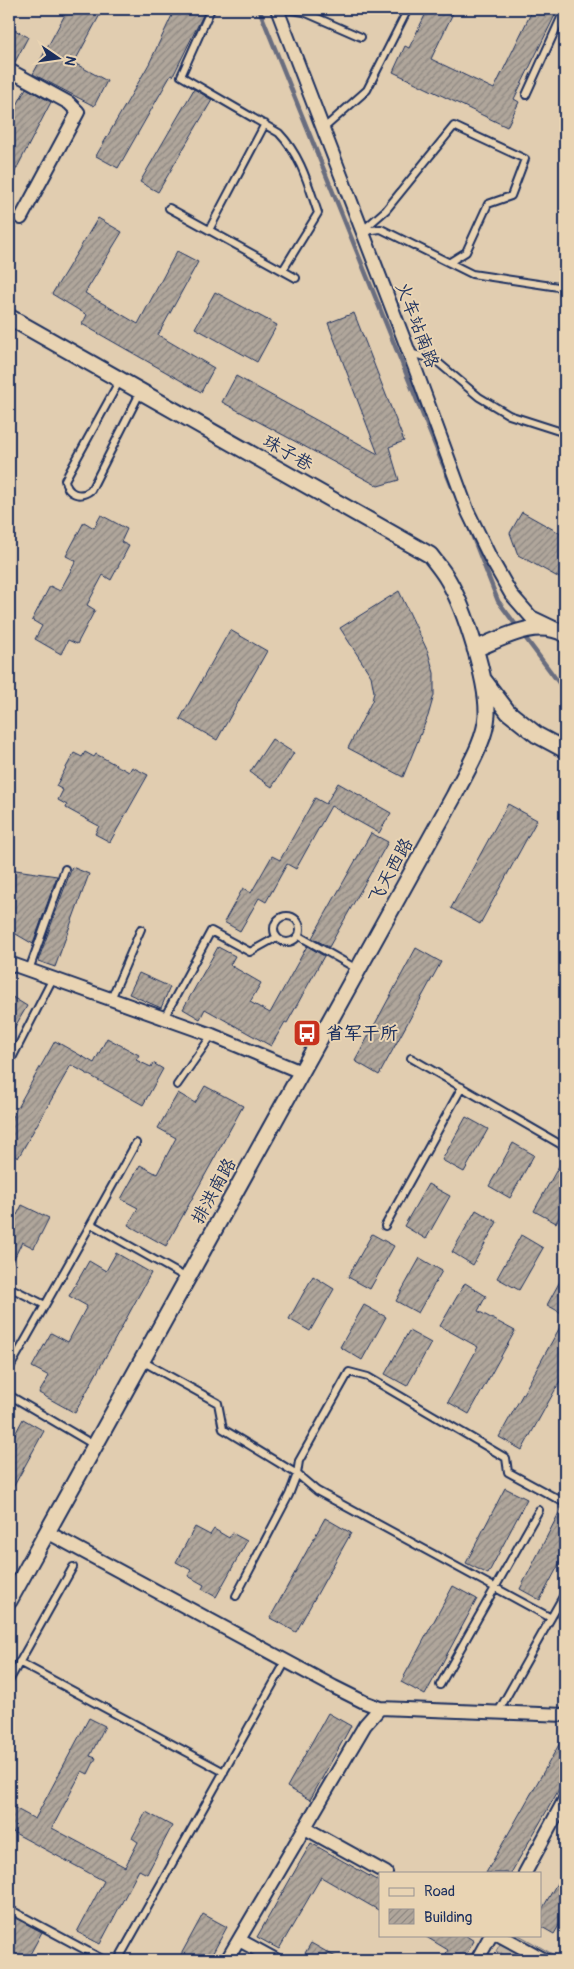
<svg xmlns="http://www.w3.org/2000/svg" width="574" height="1969" font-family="Pangolin,'LXGW WenKai TC',sans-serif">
<defs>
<pattern id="forest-firs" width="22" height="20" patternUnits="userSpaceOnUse" patternTransform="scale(1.25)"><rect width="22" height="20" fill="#c3b6a4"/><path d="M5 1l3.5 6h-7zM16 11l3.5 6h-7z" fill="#9e9489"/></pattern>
<pattern id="building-hatch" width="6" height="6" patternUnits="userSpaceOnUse" patternTransform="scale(1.25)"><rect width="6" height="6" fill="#b0a69b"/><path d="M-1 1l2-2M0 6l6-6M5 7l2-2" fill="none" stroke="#8e8882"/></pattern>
</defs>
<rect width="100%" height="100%" fill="#e1cdb0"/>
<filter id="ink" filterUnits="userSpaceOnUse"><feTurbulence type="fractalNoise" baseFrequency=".02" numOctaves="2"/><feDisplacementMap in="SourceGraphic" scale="10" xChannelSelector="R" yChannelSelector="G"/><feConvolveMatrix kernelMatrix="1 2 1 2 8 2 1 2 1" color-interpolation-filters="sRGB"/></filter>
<g filter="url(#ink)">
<path fill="url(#forest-firs)" stroke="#6f7281" d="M505,1935H519L563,1960H513L496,1951Z"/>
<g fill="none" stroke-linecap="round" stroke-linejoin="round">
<path stroke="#696d7f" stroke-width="4.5" d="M259,9L454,492
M467,522L498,601L565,691"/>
</g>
<path fill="url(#building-hatch)" stroke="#1b2f5e" d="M68,9H103L74,63L107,81L94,106L33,74Z
M175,9H206L173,76L171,75L118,168L96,156L149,64Z
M428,9H455L431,59L494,89L533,9H558L514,99L519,102L507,127L393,72L405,46L409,48Z
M9,27L28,37L14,64L9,62Z
M26,88L51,102L9,183V116L13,108L15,109Z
M194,89L212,100L158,192L140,182Z
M98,218L122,232L85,293L138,324L177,251L198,262L158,335L214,368L201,392L82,324L87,315L52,294Z
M215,292L277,325L257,362L195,328Z
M354,313L404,441L389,447L399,480L378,486L222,402L236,376L378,454L328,323Z
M522,512L565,536V581L518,555L510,533Z
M101,515L127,529L121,542L129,546L111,580L103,575L87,605L95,610L77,644L68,640L61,654L35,639L42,626L32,620L50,586L60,591L76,561L66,556L84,522L94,528Z
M399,591L428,652L434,673V695L428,716L403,777L348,748L372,701L374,692L371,676L340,628Z
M230,630L267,651L217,740L180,719Z
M272,739L294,753L272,787L250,772Z
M85,752L94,757L96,754L129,772L132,767L148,775L110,842L95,834L99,826L66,808L67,805L58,800L63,790L56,786L74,753L82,757Z
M338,783L391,813L379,833L331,806L296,869L287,864L266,902L259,898L240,931L224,922L243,888L251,893L272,856L280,860L315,798L326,804Z
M508,804L537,820L480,924L451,908Z
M371,833L388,842L329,947L312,938Z
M72,867L89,874L55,967L38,961Z
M9,869L57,876L33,944L9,930Z
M307,946L324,956L287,1023L285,1022L271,1046L205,1009L200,1019L183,1009L218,947L235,956L230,965L261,983L250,1002L270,1013Z
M416,948L441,962L379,1075L355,1061Z
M139,973L170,987L161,1008L129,994Z
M9,995L27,1006L9,1037Z
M107,1038L139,1055L136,1060L151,1067L153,1063L163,1069L143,1105L71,1065L18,1158L9,1152V1122L55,1041L94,1063Z
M205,1086L243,1106L166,1246L128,1225L138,1208L121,1199L140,1165L157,1174L176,1138L158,1128L178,1093L195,1103Z
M466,1117L488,1129L464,1172L442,1160Z
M513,1143L534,1155L510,1198L489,1186Z
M565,1155V1206L556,1223L534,1211Z
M428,1184L450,1196L426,1239L404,1226Z
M22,1205L49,1218L34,1248L22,1242L9,1269V1211L17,1215Z
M476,1210L497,1222L473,1265L452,1252Z
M372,1234L394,1246L370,1289L348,1277Z
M521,1235L543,1248L519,1290L497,1278Z
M116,1253L151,1273L75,1413L39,1393L49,1376L32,1367L51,1333L68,1342L87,1306L69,1296L89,1261L106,1271Z
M420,1258L442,1271L418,1313L396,1301Z
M565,1272V1315L547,1305Z
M313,1276L334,1289L310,1331L289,1319Z
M465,1283L486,1296L478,1311L515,1331L469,1414L448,1402L478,1347L440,1326Z
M364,1305L386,1317L362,1360L340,1347Z
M565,1318V1372L522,1450L499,1437Z
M409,1331L431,1343L407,1386L385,1374Z
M23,1419L44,1431L9,1495V1433L14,1436Z
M505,1488L527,1499L488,1574L466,1563Z
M562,1507L565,1508V1553L540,1600L520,1589Z
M325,1518L351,1533L296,1632L270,1618Z
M195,1527L210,1535L214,1529L229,1538L232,1533L247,1541L216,1597L202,1589L204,1585L188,1576L191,1570L176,1562Z
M453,1586L477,1599L425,1695L401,1682Z
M328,1713L351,1726L310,1800L287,1787Z
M89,1718L105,1726L90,1756L96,1758L88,1774L82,1771L52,1828L125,1867L138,1842L132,1838L146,1812L172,1826L147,1874L139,1870L100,1944L77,1932L104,1881L9,1830V1805L35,1819Z
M565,1734V1779L511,1873H486Z
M311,1843L380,1882V1911L321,1877L279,1949L257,1937Z
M565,1869V1915L554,1934L540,1926V1913Z
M203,1914L227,1927L209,1960H178Z
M9,1915L42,1932L27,1960H9Z
M423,1935H465L474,1941L463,1960H442L448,1950Z
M311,1943L341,1960H301Z"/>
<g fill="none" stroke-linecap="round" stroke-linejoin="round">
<defs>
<path id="service" d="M211,9L181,76L279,133C301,156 308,184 318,213L283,270
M286,9L304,12L361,37
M526,95L565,9
M323,129L367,90L408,9
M169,208L296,278
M209,230L265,124
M362,231L386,210L454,126L525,159L511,196L488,204L466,252L450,262
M363,231L381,229L472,274L565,288
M409,353L434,359L479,397L509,415L565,433
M120,380L65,480C67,494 80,499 91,490L141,391
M274 929a13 13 0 1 1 26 0a13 13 0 1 1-26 0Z
M299,936L357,969
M29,970L65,869
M111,999L141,929
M164,1018L211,931L250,952L277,937
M411,1058L565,1147
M9,1064L53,978
M177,1085L212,1035
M136,1143L91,1224L187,1278
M385,1226L462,1087
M9,1287L45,1305
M142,1361L218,1403L223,1429L297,1474L317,1491L551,1618
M9,1369L91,1224
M9,1395L94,1445
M236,1596L289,1495L297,1474L299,1461L349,1372L368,1377L506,1458L508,1472L565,1503
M19,1662L224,1772
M9,1681L73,1567
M440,1685L539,1510
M498,1712L565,1593
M9,1909L104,1960
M118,1960L286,1661"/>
<path id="minor" d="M277,9L415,368L468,512L490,557L511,594L531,617L552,627
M9,70L69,103L78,112L21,218
M9,963L212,1035L301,1072
M47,1532L334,1687L364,1702L380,1708L565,1715
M305,1828L386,1873
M525,1873L565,1799
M499,1935L545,1960
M239,1940L276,1960
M227,1960L365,1725L380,1708
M477,1960L491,1935
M564,1960L565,1958"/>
<path id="tertiary" d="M9,317L430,555C436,563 443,571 448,580C465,609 488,681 487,715C485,743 466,771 454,796L9,1601
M475,649C503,638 536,618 565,634
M483,679L508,712L537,735L565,750"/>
</defs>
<use href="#service" stroke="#1b2f5e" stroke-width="10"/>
<use href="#minor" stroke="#1b2f5e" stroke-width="16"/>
<use href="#tertiary" stroke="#1b2f5e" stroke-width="19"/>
<use href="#service" stroke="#e9d4b3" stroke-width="6"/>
<use href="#minor" stroke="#e9d4b3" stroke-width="12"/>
<use href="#tertiary" stroke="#e9d4b3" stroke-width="15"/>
</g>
</g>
<defs>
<symbol id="bus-square" viewBox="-11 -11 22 22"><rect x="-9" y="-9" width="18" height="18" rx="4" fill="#c8321e" stroke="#e9d4b3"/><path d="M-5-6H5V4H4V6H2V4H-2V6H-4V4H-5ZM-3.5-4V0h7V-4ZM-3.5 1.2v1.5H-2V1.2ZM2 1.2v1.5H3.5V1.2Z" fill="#fff"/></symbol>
</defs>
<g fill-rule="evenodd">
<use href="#bus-square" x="291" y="1017" width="32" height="32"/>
</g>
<g text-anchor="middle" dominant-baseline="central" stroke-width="4" stroke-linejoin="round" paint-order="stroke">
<g font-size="18" fill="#1b2f5e" stroke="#e9d4b3">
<text transform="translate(417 325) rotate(69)">火车站南路</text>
<text transform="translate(288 453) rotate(30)">珠子巷</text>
<text transform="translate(391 871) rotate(-61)">飞天西路</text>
<text transform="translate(214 1191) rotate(-61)">排洪南路</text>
</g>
<g font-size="18" font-weight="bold" fill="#1b2f5e" stroke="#e9d4b3" text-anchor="start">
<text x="326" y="1033">省军干所</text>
</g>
</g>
<rect width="574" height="1969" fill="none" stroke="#e9d4b3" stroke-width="30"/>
<rect x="15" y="15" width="544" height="1939" fill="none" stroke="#1b2f5e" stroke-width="2" filter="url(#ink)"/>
<rect x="379" y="1872" width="162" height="65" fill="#e9d4b3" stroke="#979291"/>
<rect x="389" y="1888" width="25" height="8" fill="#e9d4b3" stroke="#979291"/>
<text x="424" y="1896" font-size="15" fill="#1b2f5e">Road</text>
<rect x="389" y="1909" width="25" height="15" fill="url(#building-hatch)" stroke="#979291"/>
<text x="424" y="1922" font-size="15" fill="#1b2f5e">Building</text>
<g transform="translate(58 58) rotate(103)" stroke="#e9d4b3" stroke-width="4" paint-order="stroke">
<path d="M0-4L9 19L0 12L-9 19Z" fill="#1b2f5e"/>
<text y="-8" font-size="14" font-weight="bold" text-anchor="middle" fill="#1b2f5e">N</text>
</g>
</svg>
